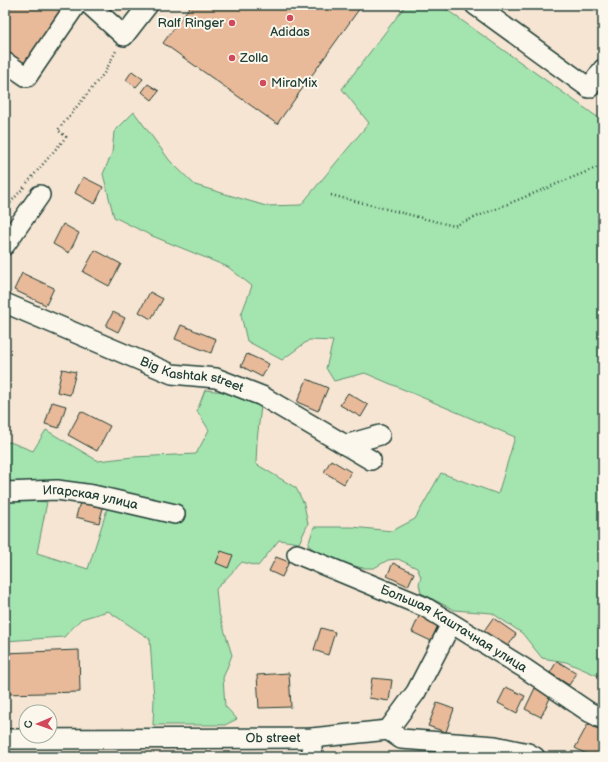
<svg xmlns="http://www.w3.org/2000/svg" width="608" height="762" font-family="'Balsamiq Sans',sans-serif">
<rect width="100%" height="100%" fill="#f6e5d3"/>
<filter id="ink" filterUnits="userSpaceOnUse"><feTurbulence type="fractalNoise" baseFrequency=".025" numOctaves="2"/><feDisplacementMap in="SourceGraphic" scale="8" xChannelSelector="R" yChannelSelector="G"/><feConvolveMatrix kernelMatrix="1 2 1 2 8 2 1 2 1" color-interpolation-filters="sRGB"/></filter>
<g filter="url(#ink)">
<path fill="#a4e5af" stroke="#629172" d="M406,5H440L603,121V678L566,662L542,658L522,633L492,613L454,610L421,593L419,584L421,577L417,568L398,559L388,560L374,568H363L325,559L308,545L314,527H352L392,531L415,519L441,473L498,494L515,437L365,373L334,381L326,368L333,341L309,340L282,360L247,341L241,315L252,286L228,267L150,235L114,217L103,174L112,153L114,132L134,112L170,161L195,185L266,206L301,205L369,123L342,89Z
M205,390L245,394L261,406L257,440L256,464L296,488L304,504L308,524L299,543L279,540L258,566L242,562L216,589L218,610L232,655L223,678L225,706L237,719L225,725H153L154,699L150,639L108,611L81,619L64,637L5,641V499L47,502L37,553L88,569L109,503L5,485V443L10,442L33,451L46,430L98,461L133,457L196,454L209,430L197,411Z"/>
<path fill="#e9ba99" stroke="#1f3d34" d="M5,5H64L24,68L5,55Z
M191,5H362L277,124L163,43Z
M132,71L143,79L136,87L126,80Z
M148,84L159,91L152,100L142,92Z
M83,177L103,187L95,204L75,193Z
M63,224L79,233L69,253L53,244Z
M95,250L121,264L109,286L83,272Z
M22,273L54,288L46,305L14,290Z
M150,292L163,299L151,319L139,312Z
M113,312L125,318L118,332L106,326Z
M181,325L216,339L211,353L175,339Z
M247,354L269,364L262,377L241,366Z
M62,369L76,372L70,395L57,392Z
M307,379L328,388L318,411L297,402Z
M348,393L368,405L361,417L340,405Z
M52,402L66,406L59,428L45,424Z
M81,411L110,426L97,451L68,435Z
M331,460L351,472L344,484L324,472Z
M80,502L103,508L99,523L76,517Z
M221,551L233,555L228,568L216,563Z
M276,557L289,562L282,577L269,571Z
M393,563L414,573L408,586L387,576Z
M420,614L439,623L431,641L412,632Z
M493,618L516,634L505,651L481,635Z
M321,628L335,632L328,655L314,650Z
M79,650L80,692L5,694V653Z
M557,661L577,673L569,685L550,673Z
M289,673L291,707L259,708L257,675Z
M372,678L392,680L389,701L369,698Z
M506,687L525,696L517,713L498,703Z
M535,688L551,696L541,717L525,709Z
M437,703L454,709L446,732L428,726Z
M588,724L603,732V749L599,757H592L575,748Z"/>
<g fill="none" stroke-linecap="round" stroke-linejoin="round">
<defs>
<g id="minor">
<path d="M90,5L124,36L148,5"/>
<path d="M475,5L589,88L603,69"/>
<path d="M5,62L27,77L76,5"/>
<path d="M5,245L40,195"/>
<path id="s1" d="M5,303L172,374L216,378L262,396L371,460"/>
<path d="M345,445L380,435"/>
<path id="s2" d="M5,492L57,490L93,495L175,514"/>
<path id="s3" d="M297,554L425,607L524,668L589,712L603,719"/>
<path d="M388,730L416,692L451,624"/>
<path id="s4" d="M5,739L312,738L388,730L401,739L495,746L528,753L535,757"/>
<path d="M312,757V738"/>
</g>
</defs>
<use href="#minor" stroke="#1f3d34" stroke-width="22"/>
<path stroke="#1f3d34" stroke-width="2.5" stroke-dasharray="1 3" stroke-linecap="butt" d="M27,183L66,137L58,130L105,72L117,49
M331,195L454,226L603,165
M5,209L24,187"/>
<use href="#minor" stroke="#fbf7ec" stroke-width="19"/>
</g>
</g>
<g fill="#d1495b" stroke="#fbf7ec" stroke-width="1.5">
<circle cx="290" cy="18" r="4"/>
<circle cx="232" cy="23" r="4"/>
<circle cx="232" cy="58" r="4"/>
<circle cx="263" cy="83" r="4"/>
</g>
<g text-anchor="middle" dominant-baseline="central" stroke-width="4" stroke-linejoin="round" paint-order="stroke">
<g font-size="13" fill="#1f3d34" stroke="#fbf7ec" text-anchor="start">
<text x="224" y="23" text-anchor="end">Ralf Ringer</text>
<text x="290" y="32" text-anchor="middle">Adidas</text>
<text x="240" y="58">Zolla</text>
<text x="271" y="83">MiraMix</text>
</g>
<g font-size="13" fill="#1f3d34" stroke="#fbf7ec">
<text stroke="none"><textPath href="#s1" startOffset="201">Big Kashtak street</textPath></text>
<text stroke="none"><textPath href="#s2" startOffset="86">Игарская улица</textPath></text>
<text stroke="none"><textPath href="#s3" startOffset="174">Большая Каштачная улица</textPath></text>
<text stroke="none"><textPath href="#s4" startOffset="268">Ob street</textPath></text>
</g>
</g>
<rect width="608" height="762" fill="none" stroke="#fbf7ec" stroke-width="20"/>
<rect x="10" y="10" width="588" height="742" fill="none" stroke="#1f3d34" stroke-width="1.5" filter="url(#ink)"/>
<g transform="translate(38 724) rotate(268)"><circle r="19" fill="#fbf7ec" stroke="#a3ada2"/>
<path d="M0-3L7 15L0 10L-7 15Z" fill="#d1495b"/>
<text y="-6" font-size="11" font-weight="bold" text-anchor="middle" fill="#1f3d34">С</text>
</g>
</svg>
